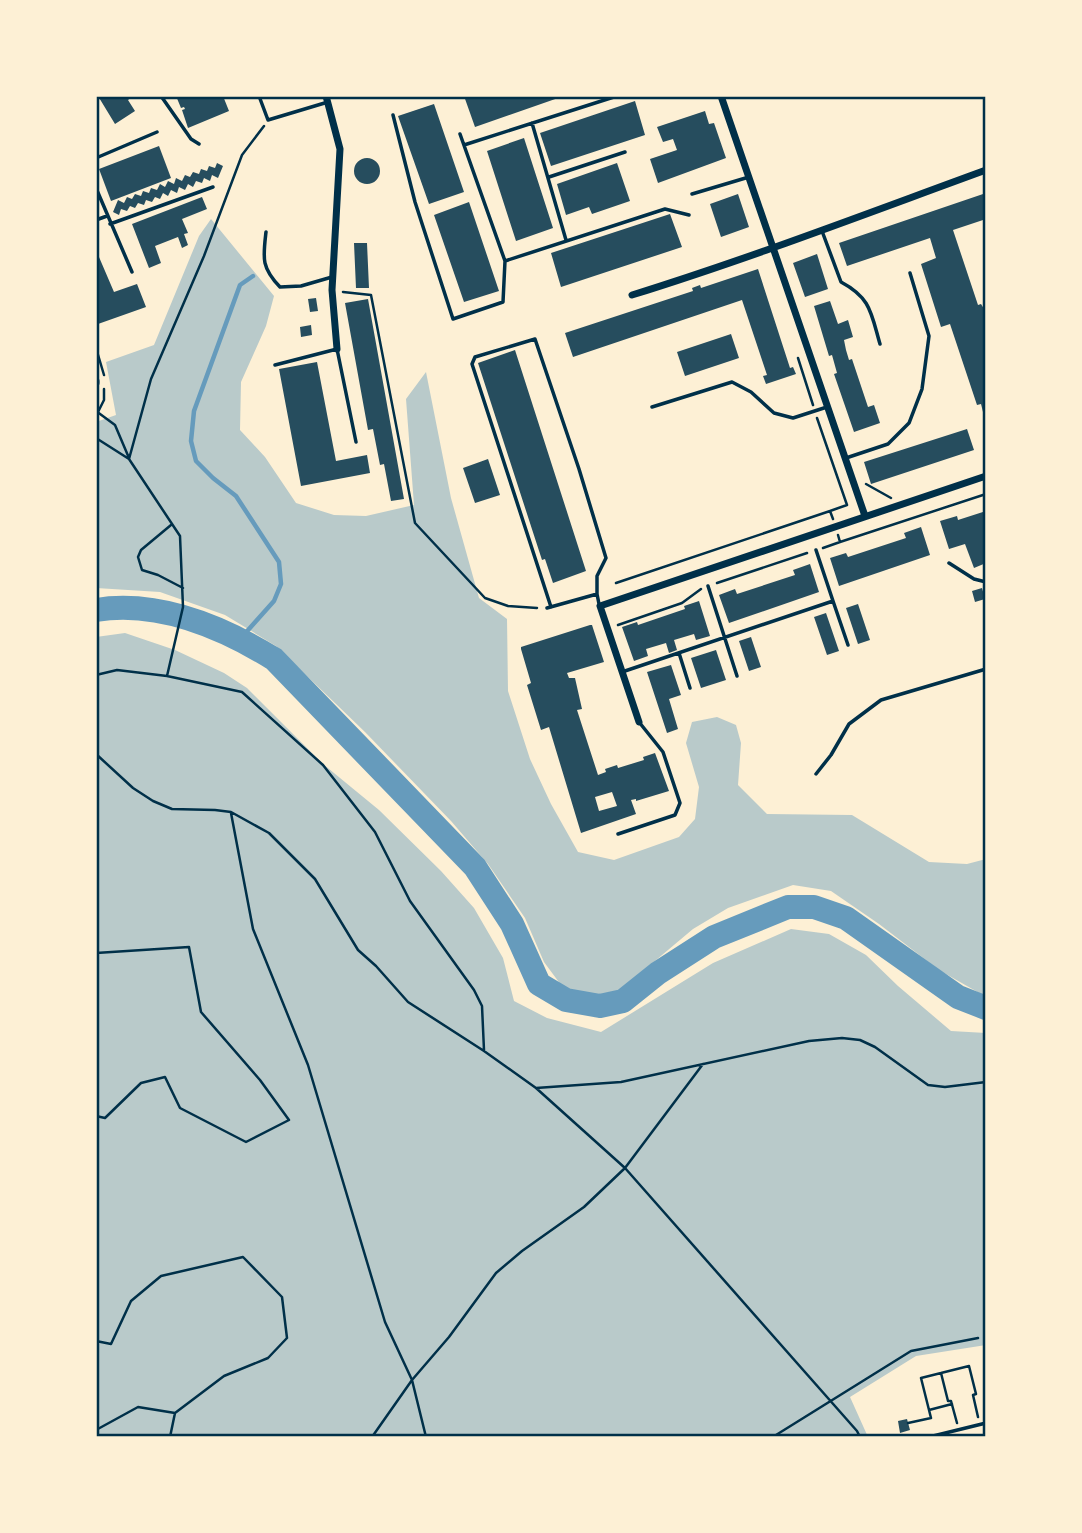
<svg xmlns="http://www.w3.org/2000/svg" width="1082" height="1533" font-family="Poppins,sans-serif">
<rect width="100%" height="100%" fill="#fdf0d5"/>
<path fill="#b9caca" d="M211,219L274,296L266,326L241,382L240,430L265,457L296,503L334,515L366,516L414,505L406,399L426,372L451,498L479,598L507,619L508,691L530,759L551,804L578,852L614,860L679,837L695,819L699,787L686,743L692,722L717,717L736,725L741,743L738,785L767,814L852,815L929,862L967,864L986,859V994H981L939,970L879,924L831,891L793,885L728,908L693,929L618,992L585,998L561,985L544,962L525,918L488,864L451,821L365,732L276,646L225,615L160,592L96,588V422L116,415L106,362L154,345L199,236Z
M125,633L175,650L224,673L247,688L323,764L379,810L441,871L474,908L503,958L514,1001L547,1018L601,1032L713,963L791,929L829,934L866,955L898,986L951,1031L986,1033V1345L916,1356L850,1397L868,1437H96V637Z"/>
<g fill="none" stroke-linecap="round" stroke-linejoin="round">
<path stroke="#669bbc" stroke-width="4.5" d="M241,638L274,601L281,584L279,562L236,496L213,478L196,461L191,441L194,411L240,285L253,276"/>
<path stroke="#669bbc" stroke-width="24" d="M96,610C158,600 222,627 274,659L475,867L512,924L539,984L566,1000L600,1006L623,1001L658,973L714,937L788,907H814L846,918L958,997L986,1008"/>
</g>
<path fill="#264d5e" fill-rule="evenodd" d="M98,96H133L128,100L135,111L115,124Z
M176,96H223L229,111L188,128L182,110L185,109L184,107L181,108Z
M464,96H561V97L475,127Z
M635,101L645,135L551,166L540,133Z
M434,104L464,192L429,204L398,116Z
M705,111L709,124L714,123L726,158L658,183L650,159L677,150L673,139L663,142L657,127Z
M524,138L553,228L516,241L487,151Z
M159,146L171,178L111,201L99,169Z
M354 171a13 13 0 1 1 26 0a13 13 0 1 1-26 0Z
M217,163L223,166L218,178L212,175L210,181L204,178L202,183L196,181L193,187L188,184L185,190L179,187L177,193L171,190L168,196L163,193L160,199L155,197L152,202L146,200L144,205L138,203L135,208L130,206L127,211L121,209L119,215L113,212L118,200L124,203L127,197L132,199L135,194L141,196L143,191L149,193L151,188L157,190L160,184L165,187L168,181L174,184L176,178L182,181L185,175L190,177L193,172L199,174L201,169L207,171L209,166L215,168Z
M617,163L630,201L592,214L589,207L566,215L557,184Z
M986,193V219L953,230L978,305L981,304L986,312V411L983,412L981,404L977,405L950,324L941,327L921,264L936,258L930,238L847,266L839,243Z
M738,194L749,227L721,237L710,204Z
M202,197L207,209L182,219L188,233L184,234L188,245L182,248L178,237L155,246L161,263L149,268L132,224Z
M469,202L499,291L464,302L434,215Z
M670,214L682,247L561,287L551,253Z
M354,243H367L369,288H356Z
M96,250L114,292L137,284L146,307L98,324Z
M817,254L828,289L805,297L793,263Z
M758,269L790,368L793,367L796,374L766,384L763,376L767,375L742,300L573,357L565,333L693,291L692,288L700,285L701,288Z
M316,298L318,311L310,312L308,299Z
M368,299L404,499L391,501L384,464L380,465L373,429L368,430L345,303Z
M830,301L838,324L848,320L853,337L844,340L846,350L849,360L852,359L868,407L874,405L880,423L854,432L834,374L837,373L832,355L829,356L814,306Z
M311,325L312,335L301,337L300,327Z
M731,334L739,358L685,376L677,352Z
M515,350L586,571L553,583L545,559L542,560L478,363Z
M317,362L336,461L367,455L370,473L301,486L279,369Z
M967,429L974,450L871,484L864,462Z
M488,459L500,495L475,503L463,468Z
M986,511V563L974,568L965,544L949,549L940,521L957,516L958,520Z
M921,527L930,555L839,586L830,558L846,553L848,557L906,538L904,533Z
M810,564L819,592L729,623L719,595L735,589L737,594L795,575L793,570Z
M982,588L985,599L975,602L972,591Z
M699,601L710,636L696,640L694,634L674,640L677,650L669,653L666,643L646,649L648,656L634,661L622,627L637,622L638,625L685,609L684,606Z
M858,604L870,640L858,644L846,608Z
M826,613L839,651L827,655L814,617Z
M590,625H592L604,662L567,673L569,678H575L582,709L577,710L598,775L606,772L605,769L617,765L618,768L644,760L643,757L655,753L669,791L636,801V799L631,800L636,814L581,833L549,727L541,730L527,685L531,683L521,649V647ZM612,792L617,806L599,811L595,797Z
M751,637L761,667L749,671L739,641Z
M716,650L726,680L701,688L691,658Z
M671,665L681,695L669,699L678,729L667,733L647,672Z
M907,1419L910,1430L900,1433L898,1421Z"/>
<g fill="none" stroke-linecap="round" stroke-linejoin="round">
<path stroke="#003049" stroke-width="2.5" d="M343,292L371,295L415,523L485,598L508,606L537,608
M96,348L104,375
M798,358L813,405
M96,411L115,425L129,458
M98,412L104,400V389
M817,418L847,505L830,511L833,519
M96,438L129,459
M866,484L891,498
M171,525L141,550L138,557L142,570L158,575L183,588
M838,535L840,542L986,494
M823,548L840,542
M616,583L830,511
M717,583L807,553
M618,625L682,603L701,589
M96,675L117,670L167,676L242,692L323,765L375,832L410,901L474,990L482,1006L484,1050
M167,676L183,607L180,536L129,459L151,379L204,256L242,155L264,126
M96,754L133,788L153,801L172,809L215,810L231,812L269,833L315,879L358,950L376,966L408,1002L484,1051L536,1088L625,1168L857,1431L860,1437
M231,813L253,929L308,1065L385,1322L412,1380L426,1437
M96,953L189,947L201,1012L260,1080L289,1120L246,1142L180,1108L165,1077L141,1083L105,1118L96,1116
M536,1088L621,1082L809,1041L842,1038L860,1040L875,1047L928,1085L945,1087L986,1082
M96,1341L111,1344L131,1301L161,1276L243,1257L282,1297L287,1338L268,1358L224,1376L175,1413L138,1407L96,1430
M941,1373L948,1401H951L957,1423
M929,1410L952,1404
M908,1423L931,1418L921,1378L969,1366L976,1394L973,1395L978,1417
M776,1435L911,1351L978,1338
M170,1437L175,1413
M372,1437L412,1380L449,1337L496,1273L522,1251L584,1207L625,1168L703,1064"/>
<path stroke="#003049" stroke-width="3.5" d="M161,96L191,139L199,144
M259,96L268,120L328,102
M393,115L415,202L453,319L503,302L505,261L460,134
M532,123L566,240
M464,145L617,96
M96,158L157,132
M549,177L625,152
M96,188L132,272
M692,194L749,177
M96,220L107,216
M110,224L213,187
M822,231L841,282C871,298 871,313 880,344
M266,232C263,258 261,267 280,287L301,286L332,277
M505,261L665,209L689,215
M275,365L337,349L356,442
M652,407L732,382L751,392L774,413L793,418L827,407
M846,458L888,444L909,423L922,389L929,336L910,273
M949,563L974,579L986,582
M708,586L737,676
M833,601L848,645
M551,607L472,364L475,357L535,339L579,469L606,558L597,576V594
M547,608L597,594L599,604
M679,653L690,688
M622,672L833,601L816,550
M816,774L831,755L849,724L881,700L986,669
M618,834L675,815L680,803L663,752L639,722
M929,1437L986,1423"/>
<path stroke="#003049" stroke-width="7" d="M326,96L340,149L332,290L337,349
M721,96L865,516
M632,295C751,258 868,213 986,170
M96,381V383
M639,722L600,606L986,476"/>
</g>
<rect width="1082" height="1533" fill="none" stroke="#fdf0d5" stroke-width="196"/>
<rect x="98" y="98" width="886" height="1337" fill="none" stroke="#003049" stroke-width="2.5"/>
</svg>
